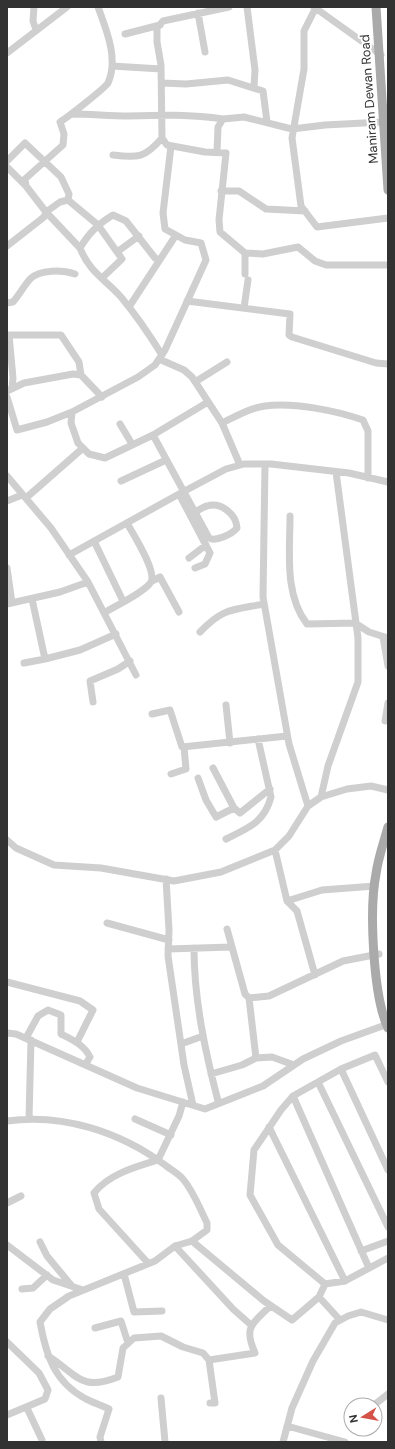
<svg xmlns="http://www.w3.org/2000/svg" width="395" height="1449" font-family="'DM Sans',sans-serif">
<rect width="100%" height="100%" fill="#fff"/>
<g fill="none" stroke-linecap="round" stroke-linejoin="round">
<path stroke="#cfcfcf" stroke-width="7" d="M34,7L33,21L36,30
M229,7L163,21L157,28V42L161,65L162,138L167,145L205,152L226,153L219,220L220,232L245,253L263,254L298,247L315,261L326,265H388
M247,7L255,70L254,87
M314,7L381,55
M315,9L304,31V69L292,138L301,206L317,227L388,218
M198,13L205,52
M125,34L160,25
M7,53L67,7
M112,66L161,69
M162,83L186,84L228,80L263,91L267,122
M72,114C91,114 109,116 128,116C160,115 191,114 223,119
M171,146L163,213L165,229L185,240L201,243L206,260L165,350L155,365L138,377L72,412L71,423L78,443L89,454L105,458L153,435L208,402
M217,152L218,127L223,119L244,117L292,129L325,125L383,122L388,118
M113,155C138,158 145,158 162,138
M7,161L25,143L61,177L69,194L68,200
M7,167L25,185
M221,191H239L266,209L305,211
M7,246L44,217L46,212L26,186L25,179L63,145L64,134L60,122C68,117 105,88 108,83C119,59 106,29 98,7
M80,248L46,212L60,202L68,200L98,225L122,259L102,278
M117,252L139,236
M159,260L155,258L126,221L113,215C98,224 89,233 80,248C90,273 104,278 121,297C136,315 149,334 162,355
M245,274V253
M187,301L290,314L289,335L292,337L376,363L388,364
M7,303L13,302C19,295 24,286 30,279C40,269 63,270 75,274
M129,307L176,235
M244,308L248,280
M159,359L184,370L192,377L222,423L240,465
M195,382L227,362
M12,388L13,378L9,335H61L79,362L81,375
M7,391L24,383L73,374L81,375L102,397
M7,397L17,430L47,422L72,412
M222,423C236,416 250,408 265,406C294,402 337,411 363,420L368,431V478
M120,424L132,444
M153,435L209,538C216,542 232,534 237,528C236,513 220,502 207,506C203,507 199,510 195,512
M265,465L263,597L289,744L308,806
M7,476L51,528L88,582L136,675
M121,481L166,460
M179,494L210,553L205,564L195,568
M26,498L83,448
M7,501L22,495
M290,516C290,552 284,594 307,624L355,623L369,632L388,638
M94,541L123,601
M69,555L179,494L226,469L244,464H271L349,473L388,482
M189,558L206,545
M7,568L12,603
M152,581L160,577L179,612
M7,604L60,592L88,582
M104,613C115,606 145,592 151,582C157,571 133,534 127,523
M200,632C223,608 232,610 264,604
M383,637L388,666
M45,659L80,650L116,634
M24,663L45,659L32,599
M93,702L90,681L118,669L130,661
M226,705L230,743
M152,714L170,710L182,747L287,736
M385,721L388,703
M213,768L234,808L240,813L270,789
M171,774L186,769L184,747
M198,778L206,800L216,817L234,808
M321,797L328,766L358,682V638L336,472
M226,839C248,828 264,823 271,797L258,739
M7,840L16,848L54,865L101,868L174,881L221,872L275,850L289,836L308,806L321,797L347,789L371,786L388,790
M275,850L287,901L297,911L315,975
M166,879L169,930L168,956L184,1065L193,1105
M287,901L322,890L375,886
M107,923L169,940
M227,929L245,994L249,998L269,996L343,961L379,954
M194,948C194,999 205,1051 218,1101
M168,949L231,947
M7,982L80,1001L93,1010L77,1042
M249,998L256,1058
M7,1033L16,1034L137,1088L205,1109L263,1086L303,1059L341,1041L388,1024
M26,1038L38,1016L48,1010L61,1015V1034C73,1040 84,1045 90,1057L85,1065
M181,1044L203,1036
M341,1069L388,1170
M211,1074L242,1065L256,1058L272,1057L294,1065
M318,1082L388,1227
M388,1082L375,1055L341,1069L293,1096L281,1110L254,1150L250,1195L278,1245L325,1284L345,1281L388,1258
M293,1096L369,1268
M29,1119L31,1040
M135,1119L171,1135
M7,1121C63,1113 120,1132 165,1165C170,1169 177,1173 182,1178C193,1190 200,1209 207,1223V1230L192,1241L175,1246L155,1261L69,1296L50,1309L40,1322C46,1355 54,1382 86,1399C94,1403 101,1405 109,1409L100,1437L101,1442
M269,1127L345,1281
M7,1203L21,1196
M192,1241L264,1301L292,1320L319,1297L325,1284
M40,1242L47,1256L71,1285
M7,1245L53,1280L83,1290
M175,1246L233,1309L251,1325
M361,1251L388,1241
M148,1263L99,1209L94,1193C109,1174 135,1167 158,1160L179,1116L183,1102
M124,1274L134,1312L162,1311
M22,1289L33,1288L47,1275
M319,1297L340,1320
M95,1328L121,1321L128,1343
M7,1342L39,1373L48,1390L45,1399L7,1415
M48,1356C77,1374 80,1392 118,1377L123,1348L134,1338L161,1336L183,1347L203,1353L209,1360L255,1353C243,1326 253,1324 270,1306
M209,1360L215,1403H210
M161,1398L165,1442
M374,1405L388,1394
M27,1408L42,1440
M287,1426L345,1442
M283,1442L292,1408L313,1361L335,1323L348,1316L361,1312L388,1320"/>
<path stroke="#aaa" stroke-width="9" d="M376,7L388,190
M388,827C384,842 378,858 376,874C369,909 373,996 388,1028"/>
</g>
<g text-anchor="middle" dominant-baseline="central" stroke-width="4" stroke-linejoin="round" paint-order="stroke">
<g font-size="13" fill="#323232" stroke="#fff">
<text transform="translate(369 99) rotate(-94)">Maniram Dewan Road</text>
</g>
</g>
<rect width="395" height="1449" fill="none" stroke="#323232" stroke-width="16"/>
<g transform="translate(363 1417) rotate(259)"><circle r="19" fill="#ffffff" stroke="#adadad"/>
<path d="M0-3L7 15L0 10L-7 15Z" fill="#d45248"/>
<text y="-6" font-size="11" font-weight="bold" text-anchor="middle" fill="#323232">N</text>
</g>
</svg>
